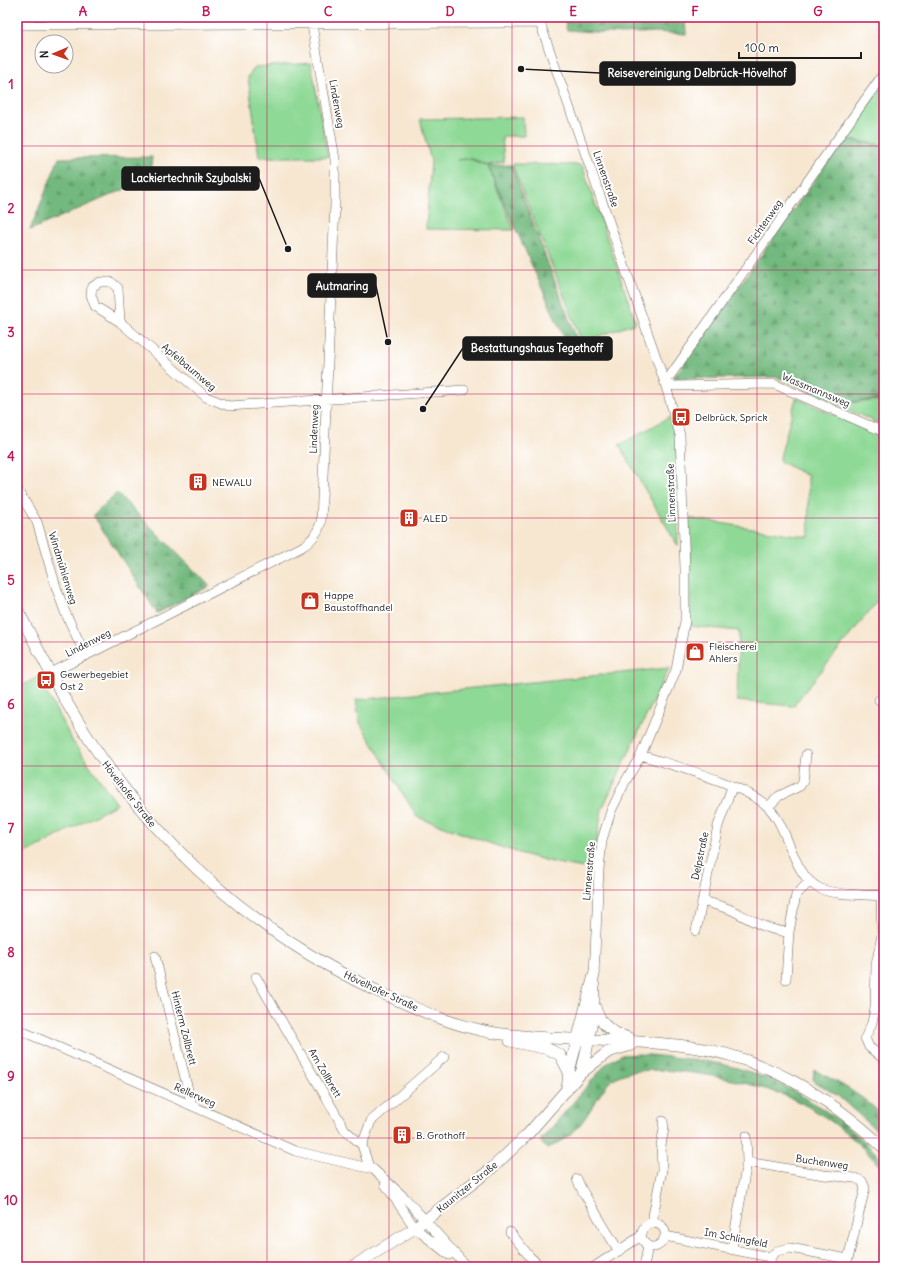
<svg xmlns="http://www.w3.org/2000/svg" width="901" height="1284" font-family="Delius,sans-serif">
<defs>
<pattern id="forest-firs" width="22" height="20" patternUnits="userSpaceOnUse"><rect width="22" height="20" fill="#73b97f"/><path d="M5 1l3.5 6h-7zM16 11l3.5 6h-7z" fill="#639e6d"/></pattern>
</defs>
<rect width="100%" height="100%" fill="#fff"/>
<filter id="ink" filterUnits="userSpaceOnUse"><feTurbulence type="fractalNoise" baseFrequency=".025" numOctaves="2"/><feDisplacementMap in="SourceGraphic" scale="8" xChannelSelector="R" yChannelSelector="G"/><feConvolveMatrix kernelMatrix="1 2 1 2 8 2 1 2 1" color-interpolation-filters="sRGB"/></filter>
<filter id="wash" filterUnits="userSpaceOnUse"><feTurbulence type="fractalNoise" baseFrequency=".012" numOctaves="4" result="noise"/><feDisplacementMap in="SourceGraphic" scale="16" xChannelSelector="R" yChannelSelector="G"/><feGaussianBlur stdDeviation="0.9" result="paint"/><feColorMatrix in="noise" values="0 0 0 0 0 0 0 0 0 0 0 0 0 0 0 0 0 1.4 0 .05"/><feComposite in="paint" operator="in"/></filter>
<g filter="url(#wash)">
<rect width="100%" height="100%" fill="#f7e7d1"/>
<path fill="#8fd996" stroke="#567a59" d="M96,17H351L354,22L99,25Z
M311,63L328,157H259L248,77L255,67Z
M884,82V145L845,139Z
M523,117L524,136H502L504,162L488,165L470,158L457,160L470,159L488,166L514,230L426,229L431,161L420,119Z
M512,164L582,165L636,323L582,342Z
M796,398L884,437V593L793,706L737,701L739,631L690,626V569L688,518L809,537L808,476L779,461Z
M884,400V426L836,404Z
M670,417L677,441L678,546L619,445Z
M669,668L602,809L592,869C532,862 474,837 417,817L360,723L356,700Z
M38,677L73,742L117,804L17,858V688Z"/>
<path fill="url(#forest-firs)" stroke="#486a4e" d="M592,17H685L686,34L656,32L623,34L567,30L565,22Z
M844,139L884,146V399L836,403L777,377L673,379Z
M152,157L149,189L139,183L30,230L59,158Z
M511,165L578,343L568,347L488,166Z
M117,493L210,586L157,613L93,515Z
M640,1054C668,1057 697,1059 725,1065C781,1077 847,1119 884,1162V1172C861,1142 829,1116 795,1100C761,1083 645,1056 613,1079C602,1087 588,1117 577,1128C570,1137 557,1143 547,1149L540,1141L607,1063L621,1055Z
M814,1070C840,1083 864,1096 884,1117V1137L838,1096L813,1081Z"/>
</g>
<g filter="url(#ink)">
<g fill="none" stroke-linecap="round" stroke-linejoin="round">
<defs>
<path id="minor" d="M538,17L665,383L680,435L685,569V621L676,670L641,755L625,782L611,811L602,840L599,869L594,975
M17,25L540,23
M120,322L118,288L111,282H100L92,287L91,295L95,306L120,322L206,397L229,406L464,390
M665,383L884,73
M665,383L674,386L774,384L884,432
M17,489L37,522L56,587L65,612L86,656
M51,673L302,547C312,541 318,533 321,522L335,204V159L312,25
M879,700L884,702
M641,755C674,766 743,784 767,806C790,827 791,876 821,889C838,896 865,894 884,896
M768,807L779,796L800,786L803,781L806,755
M881,896L882,935L876,965L875,1007L872,1023L865,1038L869,1047L884,1059
M702,901C711,903 720,906 729,909C749,918 766,931 789,932
M696,931L718,826L732,787
M155,956L192,1106
M256,977L345,1130L362,1145L369,1167
M786,979L789,932L796,895L809,882
M17,1029L295,1151L373,1169L405,1198L467,1267
M362,1145L371,1121L444,1057
M577,1179C581,1191 588,1199 594,1210C602,1224 610,1237 619,1251
M385,1184L415,1228L449,1255
M654,1222L653,1216L662,1170L661,1145L664,1129L663,1121
M510,1232L530,1257L541,1267
M665,1236L770,1257L777,1251L790,1248L848,1259L865,1188L862,1181L855,1178L824,1175L747,1162
M732,1248L747,1162L746,1136
M770,1257L771,1267
M594,1267L641,1236C643,1228 648,1219 658,1224C678,1233 651,1263 641,1236
M644,1267L648,1246"/>
<path id="major" d="M17,609C41,654 63,700 91,742C162,850 256,933 373,989C412,1007 452,1026 495,1033C559,1042 622,1038 685,1046C761,1055 829,1096 884,1148
M595,1007C600,1025 612,1033 629,1038
M510,1041L548,1049L560,1055L569,1072
M581,1073C589,1044 594,1016 594,986
M567,1090L569,1072L594,975
M352,1267L415,1228L491,1169L528,1134L581,1073L608,1052L631,1045"/>
</defs>
<use href="#minor" stroke="#69635b" stroke-width="10"/>
<use href="#major" stroke="#69635b" stroke-width="12"/>
<use href="#minor" stroke="#fff" stroke-width="9"/>
<use href="#major" stroke="#fff" stroke-width="11"/>
</g>
</g>
<path fill="none" stroke="#c2185b" stroke-width="1" stroke-opacity="0.55" d="M144,17V1267M267,17V1267M389,17V1267M512,17V1267M634,17V1267M757,17V1267M17,146H884M17,270H884M17,394H884M17,518H884M17,642H884M17,766H884M17,890H884M17,1014H884M17,1138H884"/>
<defs>
<symbol id="bus-square" viewBox="-11 -11 22 22"><rect x="-9" y="-9" width="18" height="18" rx="4" fill="#c8321e" stroke="#fff"/><path d="M-5-6H5V4H4V6H2V4H-2V6H-4V4H-5ZM-3.5-4V0h7V-4ZM-3.5 1.2v1.5H-2V1.2ZM2 1.2v1.5H3.5V1.2Z" fill="#fff"/></symbol>
<symbol id="building-square" viewBox="-11 -11 22 22"><rect x="-9" y="-9" width="18" height="18" rx="4" fill="#c8321e" stroke="#fff"/><path d="M-4-6H4V6H1V3H-1V6H-4ZM-2.5-4.3h1.7v1.8h-1.7ZM.8-4.3h1.7v1.8H.8ZM-2.5-1h1.7V.8h-1.7ZM.8-1h1.7V.8H.8Z" fill="#fff"/></symbol>
<symbol id="shop-square" viewBox="-11 -11 22 22"><rect x="-9" y="-9" width="18" height="18" rx="4" fill="#c8321e" stroke="#fff"/><path d="M-5-2.5h2.3a2.7 3.5 0 0 1 5.4 0H5L5.5 6h-11ZM-1.5-2.5h3a1.5 2.3 0 0 0-3 0Z" fill="#fff"/></symbol>
</defs>
<g fill-rule="evenodd">
<use href="#bus-square" x="670" y="406" width="22" height="22"/>
<use href="#building-square" x="187" y="471" width="22" height="22"/>
<use href="#building-square" x="398" y="507" width="22" height="22"/>
<use href="#shop-square" x="299" y="590" width="22" height="22"/>
<use href="#shop-square" x="684" y="641" width="22" height="22"/>
<use href="#bus-square" x="35" y="669" width="22" height="22"/>
<use href="#building-square" x="391" y="1124" width="22" height="22"/>
</g>
<g text-anchor="middle" dominant-baseline="central" stroke-width="4" stroke-linejoin="round" paint-order="stroke">
<g font-size="10" fill="#1c1c1c" stroke="#fff">
<text transform="translate(337 104) rotate(80)">Lindenweg</text>
<text transform="translate(606 179) rotate(71)">Linnenstraße</text>
<text transform="translate(765 222) rotate(-55)">Fichtenweg</text>
<text transform="translate(189 367) rotate(40)">Apfelbaumweg</text>
<text transform="translate(816 390) rotate(23)">Wassmannsweg</text>
<text transform="translate(314 429) rotate(-88)">Lindenweg</text>
<text transform="translate(671 493) rotate(-92)">Linnenstraße</text>
<text transform="translate(63 568) rotate(73)">Windmühlenweg</text>
<text transform="translate(88 643) rotate(-27)">Lindenweg</text>
<text transform="translate(129 794) rotate(52)">Hövelhofer Straße</text>
<text transform="translate(700 856) rotate(-78)">Delpstraße</text>
<text transform="translate(589 871) rotate(-85)">Linnenstraße</text>
<text transform="translate(381 991) rotate(25)">Hövelhofer Straße</text>
<text transform="translate(184 1028) rotate(76)">Hinterm Zollbrett</text>
<text transform="translate(325 1073) rotate(60)">Am Zollbrett</text>
<text transform="translate(195 1095) rotate(24)">Rellerweg</text>
<text transform="translate(822 1162) rotate(8)">Buchenweg</text>
<text transform="translate(467 1187) rotate(-39)">Kaunitzer Straße</text>
<text transform="translate(736 1238) rotate(11)">Im Schlingfeld</text>
</g>
<g font-size="10" fill="#1c1c1c" stroke="#fff" text-anchor="start">
<text x="695" y="417">Delbrück, Sprick</text>
<text x="212" y="482">NEWALU</text>
<text x="423" y="518">ALED</text>
<text x="324" y="595">Happe<tspan x="324" dy="12">Baustoffhandel</tspan></text>
<text x="709" y="646">Fleischerei<tspan x="709" dy="12">Ahlers</tspan></text>
<text x="60" y="674">Gewerbegebiet<tspan x="60" dy="12">Ost 2</tspan></text>
<text x="416" y="1135">B. Grothoff</text>
</g>
</g>
<path fill="none" stroke="#1c1c1c" stroke-width="1.5" d="M521 69L600 73M288 249L259 178M388 342L376 286M423 409L463 348"/>
<g fill="#1c1c1c" stroke="#fff" stroke-width="1.5">
<circle cx="521" cy="69" r="4"/>
<circle cx="288" cy="249" r="4"/>
<circle cx="388" cy="342" r="4"/>
<circle cx="423" cy="409" r="4"/>
</g>
<g fill="#1c1c1c" stroke="#1c1c1c" stroke-width="1.5">
<rect x="600" y="62" width="195" height="23" rx="4"/>
<rect x="122" y="167" width="137" height="23" rx="4"/>
<rect x="308" y="274" width="68" height="23" rx="4"/>
<rect x="463" y="337" width="149" height="23" rx="4"/>
</g>
<g font-size="11" text-anchor="middle" font-weight="bold" fill="#fff">
<text x="697" y="77">Reisevereinigung Delbrück-Hövelhof</text>
<text x="191" y="182">Lackiertechnik Szybalski</text>
<text x="342" y="290">Autmaring</text>
<text x="537" y="352">Bestattungshaus Tegethoff</text>
</g>
<rect width="901" height="1284" fill="none" stroke="#fff" stroke-width="44"/>
<g transform="translate(54 54) rotate(268)"><circle r="19" fill="#ffffff" stroke="#a4a4a4"/>
<path d="M0-3L7 15L0 10L-7 15Z" fill="#c8321e"/>
<text y="-6" font-size="11" font-weight="bold" text-anchor="middle" fill="#1c1c1c">N</text>
</g>
<path d="M739 52v6h122v-6" fill="none" stroke="#1c1c1c" stroke-width="2"/>
<text x="745" y="52" font-size="12" fill="#1c1c1c" stroke="#ffffff" stroke-width="3" paint-order="stroke">100 m</text>
<rect x="22" y="22" width="857" height="1240" fill="none" stroke="#c2185b" stroke-width="1.5"/>
<g font-size="13" text-anchor="middle" font-weight="bold" fill="#c2185b">
<text x="83" y="16">A</text>
<text x="206" y="16">B</text>
<text x="328" y="16">C</text>
<text x="450" y="16">D</text>
<text x="573" y="16">E</text>
<text x="695" y="16">F</text>
<text x="818" y="16">G</text>
<text x="11" y="89">1</text>
<text x="11" y="213">2</text>
<text x="11" y="337">3</text>
<text x="11" y="461">4</text>
<text x="11" y="585">5</text>
<text x="11" y="709">6</text>
<text x="11" y="833">7</text>
<text x="11" y="957">8</text>
<text x="11" y="1081">9</text>
<text x="11" y="1205">10</text>
</g>
</svg>
